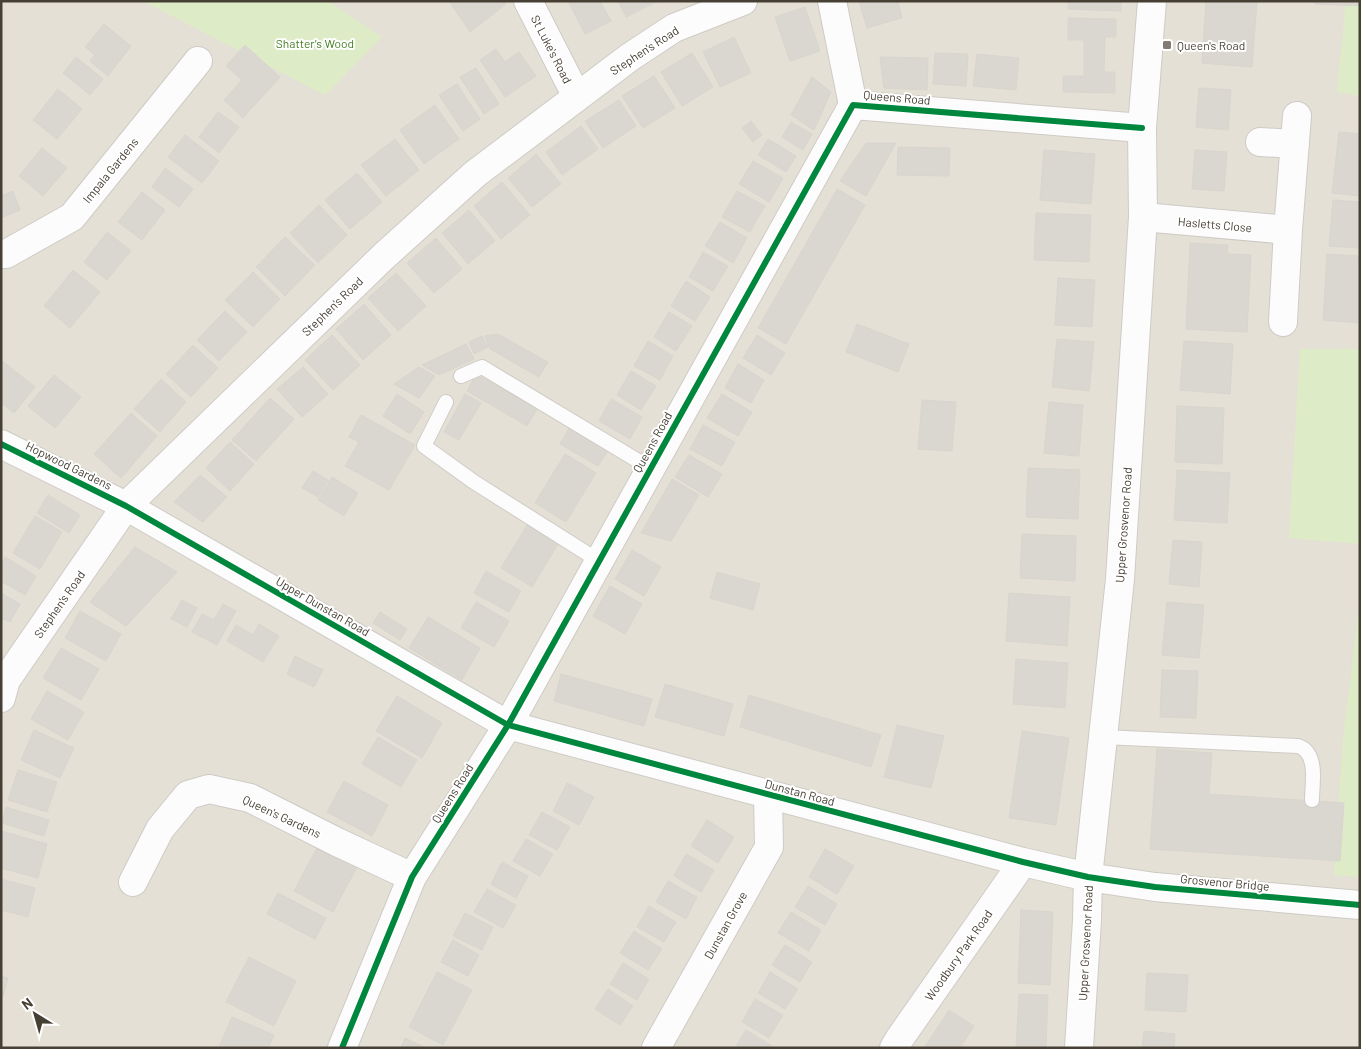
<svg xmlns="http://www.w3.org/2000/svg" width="1361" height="1049" font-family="Barlow,sans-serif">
<rect width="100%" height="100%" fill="#f0eee8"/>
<path fill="#e5e0d5" d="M1,1H1360V1023L1359,1048H1Z"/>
<path fill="#ddecc6" d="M143,1H328L382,37L325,95Z
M1346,1H1360V96L1337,92Z
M1300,349H1360V544L1289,538Z
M1360,598V877L1334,875L1343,739Z"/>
<path fill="#dad7d0" stroke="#d8d5ce" d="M449,1H504L506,4L470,32Z
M568,1H600L611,21L585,34Z
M618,1H658L626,17Z
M859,1H898L902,18L867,28Z
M1068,1H1121V11L1068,9Z
M1206,1H1257L1252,67L1202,63Z
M1314,1H1360V6L1314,4Z
M805,7L820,51L790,61L775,17Z
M1068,18L1116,19V37H1105L1104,72H1115V93L1063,92V76H1084V40H1068Z
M104,24L131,46L108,76L90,61L95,55L85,47Z
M734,37L751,73L720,87L703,52Z
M245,45L280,77L243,118L224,100L242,80L226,66Z
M496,49L505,62L519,52L536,76L505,97L480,60Z
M692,53L713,87L682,106L661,72Z
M935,53L968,54L966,86L933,84Z
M977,54L1019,58L1016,90L973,86Z
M76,57L103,79L90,95L63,73Z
M880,57L928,58L927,90L884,88Z
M476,68L499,104L484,114L460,77Z
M654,76L675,108L643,128L622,96Z
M812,77L831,92L814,130L791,115Z
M457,84L480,119L463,131L439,95Z
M1199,88L1231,90L1228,130L1196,127Z
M58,89L82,109L57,139L33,120Z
M619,100L636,126L603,148L585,121Z
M435,105L459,139L424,164L400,130Z
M218,112L239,127L219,153L199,137Z
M751,121L762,135L753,142L742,128Z
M791,122L812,134L803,150L782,137Z
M581,126L598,149L562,175L546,152Z
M1339,132L1360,134V196L1332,193Z
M185,135L219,161L202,183L168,157Z
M395,139L419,170L386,196L361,165Z
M768,139L796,156L786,172L758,155Z
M866,143H896L866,196L840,181Z
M898,147L950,148L949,176L897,175Z
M42,148L67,168L43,196L19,176Z
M1044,150L1095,154L1091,204L1040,200Z
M1195,150L1227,152L1224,191L1192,189Z
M536,154L561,184L532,207L508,178Z
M753,161L783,178L769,202L739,184Z
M165,168L193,189L179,207L152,187Z
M357,173L382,202L350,229L325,200Z
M502,182L530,215L501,239L474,206Z
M837,189L865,205L786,344L758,328Z
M13,191L20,210L1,218V196Z
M737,191L765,206L750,232L722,217Z
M142,192L165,210L142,240L118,222Z
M1333,200L1360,202V248L1329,246Z
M319,205L347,235L318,263L290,233Z
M469,210L495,241L468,264L442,233Z
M1036,213L1091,215L1089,262L1034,260Z
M720,222L747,238L733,263L705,246Z
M107,232L131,251L107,280L84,262Z
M285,237L315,265L285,296L256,267Z
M436,238L462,269L434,293L407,263Z
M1190,243L1228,245L1227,254L1251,255L1247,332L1186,329Z
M703,252L728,266L713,291L689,277Z
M1327,254L1360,256V323L1323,320Z
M73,270L100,292L70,328L44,306Z
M253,272L280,299L253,327L225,300Z
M396,273L426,306L398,331L368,298Z
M1058,278L1095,280L1092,327L1055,325Z
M686,281L710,297L695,321L671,306Z
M364,304L391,335L363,360L336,329Z
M225,311L247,332L219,361L197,340Z
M669,312L692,326L676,351L654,337Z
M857,324L909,344L898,372L846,352Z
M498,334L548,362L539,377L490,349L485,336Z
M332,335L360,365L333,390L305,360Z
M757,335L785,353L771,375L743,358Z
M482,336L488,347L474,354L469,342Z
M1057,339L1094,342L1089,391L1052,387Z
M648,341L673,356L660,380L634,366Z
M1184,341L1233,344L1230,394L1180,390Z
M466,344L474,359L439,375L422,365Z
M193,345L218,368L191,397L166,374Z
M1,360L35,387L14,413L1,403Z
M738,364L764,380L751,403L725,388Z
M303,367L328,394L302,417L277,389Z
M419,367L435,376L419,398L394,384Z
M631,371L656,386L641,410L617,395Z
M476,374L537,409L527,426L467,391Z
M54,375L81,397L55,428L28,406Z
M161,379L186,402L160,432L134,409Z
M397,394L424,412L410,434L383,416Z
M465,394L481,403L459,440L444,432Z
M722,394L752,412L738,436L707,418Z
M270,398L294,419L256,461L232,440Z
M611,399L642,417L630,439L599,421Z
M922,400L956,402L952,451L918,449Z
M1049,402L1083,405L1079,456L1044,453Z
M1177,406L1224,408L1222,464L1175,462Z
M131,413L157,436L121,478L94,454Z
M361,415L415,445L389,490L345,466L359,442L349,437Z
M572,423L611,446L598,466L560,444Z
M703,425L735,442L722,466L690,449Z
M230,442L254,464L230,491L206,468Z
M565,454L596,473L566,522L535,503Z
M689,455L722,474L708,497L675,477Z
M1028,468L1080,470L1078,519L1026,517Z
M1177,470L1230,473L1227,523L1174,520Z
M313,471L328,480L318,497L302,488Z
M200,475L227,497L203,522L174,502Z
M332,477L358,493L344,516L318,500Z
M672,479L699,495L671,541L641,533Z
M48,495L80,515L69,533L37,513Z
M35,516L62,532L40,569L13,553Z
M529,522L560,541L532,587L501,568Z
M1022,534L1076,536L1075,581L1020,578Z
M1173,540L1202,542L1199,587L1169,584Z
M135,547L177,572L126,626L90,602Z
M632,550L661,567L644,596L615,579Z
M5,557L36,576L25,595L1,581V564Z
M486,571L521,591L509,612L474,593Z
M717,572L760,584L753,610L710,598Z
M610,586L642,604L625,634L593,616Z
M1,593L20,604L10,622L1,618Z
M1009,593L1070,597L1067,646L1006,641Z
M182,600L197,608L187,627L171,619Z
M476,602L509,621L494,647L461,628Z
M1167,602L1204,605L1199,658L1162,655Z
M223,604L236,611L217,645L192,632L202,614L214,620Z
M80,611L121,634L106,661L65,638Z
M380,612L407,629L400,640L373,623Z
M428,617L480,648L462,680L409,648Z
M259,624L279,636L263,662L227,641L236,625L253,635Z
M61,648L99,669L81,700L43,678Z
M295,656L323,670L314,687L287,674Z
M1016,659L1068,663L1065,708L1013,704Z
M1162,670L1198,671L1196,718L1160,717Z
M561,674L652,699L644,726L554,701Z
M665,684L733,704L724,736L655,717Z
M47,691L84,712L68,740L31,719Z
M749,695L881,735L871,767L740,727Z
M397,696L442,723L422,758L376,731Z
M897,725L944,736L931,788L884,777Z
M34,730L74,748L60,778L21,760Z
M1022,731L1069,738L1056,825L1009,818Z
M378,737L417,760L401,787L362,764Z
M1157,749L1212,753L1209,794L1344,803L1340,861L1150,849Z
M18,770L57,782L47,812L8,800Z
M344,781L388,805L372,836L327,812Z
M567,783L594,797L579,825L553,811Z
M6,807L49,820L44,836L2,823Z
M542,812L570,827L557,850L529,835Z
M707,820L734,837L718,863L691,846Z
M1,831L47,844L38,878L1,868Z
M526,839L553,854L540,876L513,861Z
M320,842L359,863L333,912L294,891Z
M825,849L854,866L837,894L809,877Z
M686,854L714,870L701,892L674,876Z
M502,862L528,876L516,898L491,884Z
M1,879L35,888L28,917L1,910Z
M668,881L697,897L686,919L656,902Z
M808,886L837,904L825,925L795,907Z
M487,889L516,905L503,928L474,912Z
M278,893L326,918L315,939L267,914Z
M649,906L676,922L664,942L637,927Z
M1021,910L1053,912L1050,985L1018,983Z
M791,912L821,930L809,951L778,933Z
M465,913L493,927L482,950L453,936Z
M634,931L662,949L648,970L620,953Z
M453,940L479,955L468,976L441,962Z
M785,945L812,962L800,982L772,965Z
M249,957L296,981L274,1026L226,1002Z
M623,963L649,979L637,1000L610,984Z
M437,972L472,990L443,1045L409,1027Z
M770,972L798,989L785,1009L758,993Z
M1147,973L1188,975L1186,1012L1145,1010Z
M1,976L8,978L3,997L1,996Z
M608,989L633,1006L620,1025L595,1009Z
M1019,994L1048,995L1046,1048H1016Z
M755,999L783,1015L769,1038L742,1022Z
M949,1010L974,1026L960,1048H924Z
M232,1017L274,1035L268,1048L219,1047Z
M746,1030L772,1046L771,1048H735Z
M1144,1031L1175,1034L1174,1048H1142Z
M405,1038L426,1048H401Z"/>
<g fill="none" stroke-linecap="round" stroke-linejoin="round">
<defs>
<path id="service" d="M461,376L482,367L650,468
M446,402L424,446L474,482L599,561
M1103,737L1298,746C1300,747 1303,748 1305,750C1317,761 1312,785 1312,800"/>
<path id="minor" d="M528,1L577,97
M832,1L853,105
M1260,142L1295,144
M1143,217L1288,230
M1,254H6L72,217L198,61
M1283,322L1288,230L1297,116
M1,444L126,506L508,725L1023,862L1088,877
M1,698L6,680L126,506L384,256L475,174L630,57L674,28L743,1
M133,882L160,829L188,795L209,789L250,798L337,842L412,877
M342,1048L412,877L508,725L853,105L1142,128
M656,1048L769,847L768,795
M894,1048L900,1038L1023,862"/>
<path id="tertiary" d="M1088,877L1155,887L1360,905
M1079,1048L1087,920L1088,877L1120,579L1143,217L1142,128L1152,1"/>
</defs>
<use href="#service" stroke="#cecbc6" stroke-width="16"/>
<use href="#minor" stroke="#cecbc6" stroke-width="30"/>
<use href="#tertiary" stroke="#cecbc6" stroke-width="30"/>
<use href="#service" stroke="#fdfcfc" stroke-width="14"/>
<use href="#minor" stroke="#fdfcfc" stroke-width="28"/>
<use href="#tertiary" stroke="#fdfcfc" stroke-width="28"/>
<defs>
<path id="cycleway" d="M1,444L126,506L508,725L1023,862L1088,877L1155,887L1360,905
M342,1048L412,877L508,725L853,105L1142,128"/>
</defs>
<use href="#cycleway" stroke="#fff" stroke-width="9"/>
<use href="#cycleway" stroke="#00873e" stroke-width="6"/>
</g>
<rect fill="#827c73" stroke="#fff" stroke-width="2" x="1162" y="40" width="10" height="10" rx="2.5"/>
<g text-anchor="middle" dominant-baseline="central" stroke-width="4" stroke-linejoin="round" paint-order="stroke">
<g font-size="12" fill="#447c23" stroke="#fff">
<text x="315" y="43">Shatter's Wood</text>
</g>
<g font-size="12" fill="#463f34" stroke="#fff" text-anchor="start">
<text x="1177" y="45">Queen's Road</text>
</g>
<g font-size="12" fill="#463f34" stroke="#fff">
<text transform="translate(552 49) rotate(63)">St Luke's Road</text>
<text transform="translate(644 50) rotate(-33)">Stephen's Road</text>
<text transform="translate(897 97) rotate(5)">Queens Road</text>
<text transform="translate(110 170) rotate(-51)">Impala Gardens</text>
<text transform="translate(1215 224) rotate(5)">Hasletts Close</text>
<text transform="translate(332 306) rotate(-44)">Stephen's Road</text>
<text transform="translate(652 442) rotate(-61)">Queens Road</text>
<text transform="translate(69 465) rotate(26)">Hopwood Gardens</text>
<text transform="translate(1123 525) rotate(-86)">Upper Grosvenor Road</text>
<text transform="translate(59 604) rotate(-55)">Stephen's Road</text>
<text transform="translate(323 606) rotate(30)">Upper Dunstan Road</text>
<text transform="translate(800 792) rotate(15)">Dunstan Road</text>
<text transform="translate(452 793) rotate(-58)">Queens Road</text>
<text transform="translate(282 816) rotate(25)">Queen's Gardens</text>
<text transform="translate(1225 882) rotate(5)">Grosvenor Bridge</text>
<text transform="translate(725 925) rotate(-61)">Dunstan Grove</text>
<text transform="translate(1085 943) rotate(-87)">Upper Grosvenor Road</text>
<text transform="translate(958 955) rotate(-55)">Woodbury Park Road</text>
</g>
</g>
<rect width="1361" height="1049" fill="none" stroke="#463f34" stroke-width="5"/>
<g transform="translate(35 1014) rotate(323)" stroke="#ffffff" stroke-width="4" paint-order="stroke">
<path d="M0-4L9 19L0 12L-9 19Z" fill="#463f34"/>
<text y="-8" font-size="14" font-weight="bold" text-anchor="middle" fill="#463f34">N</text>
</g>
</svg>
